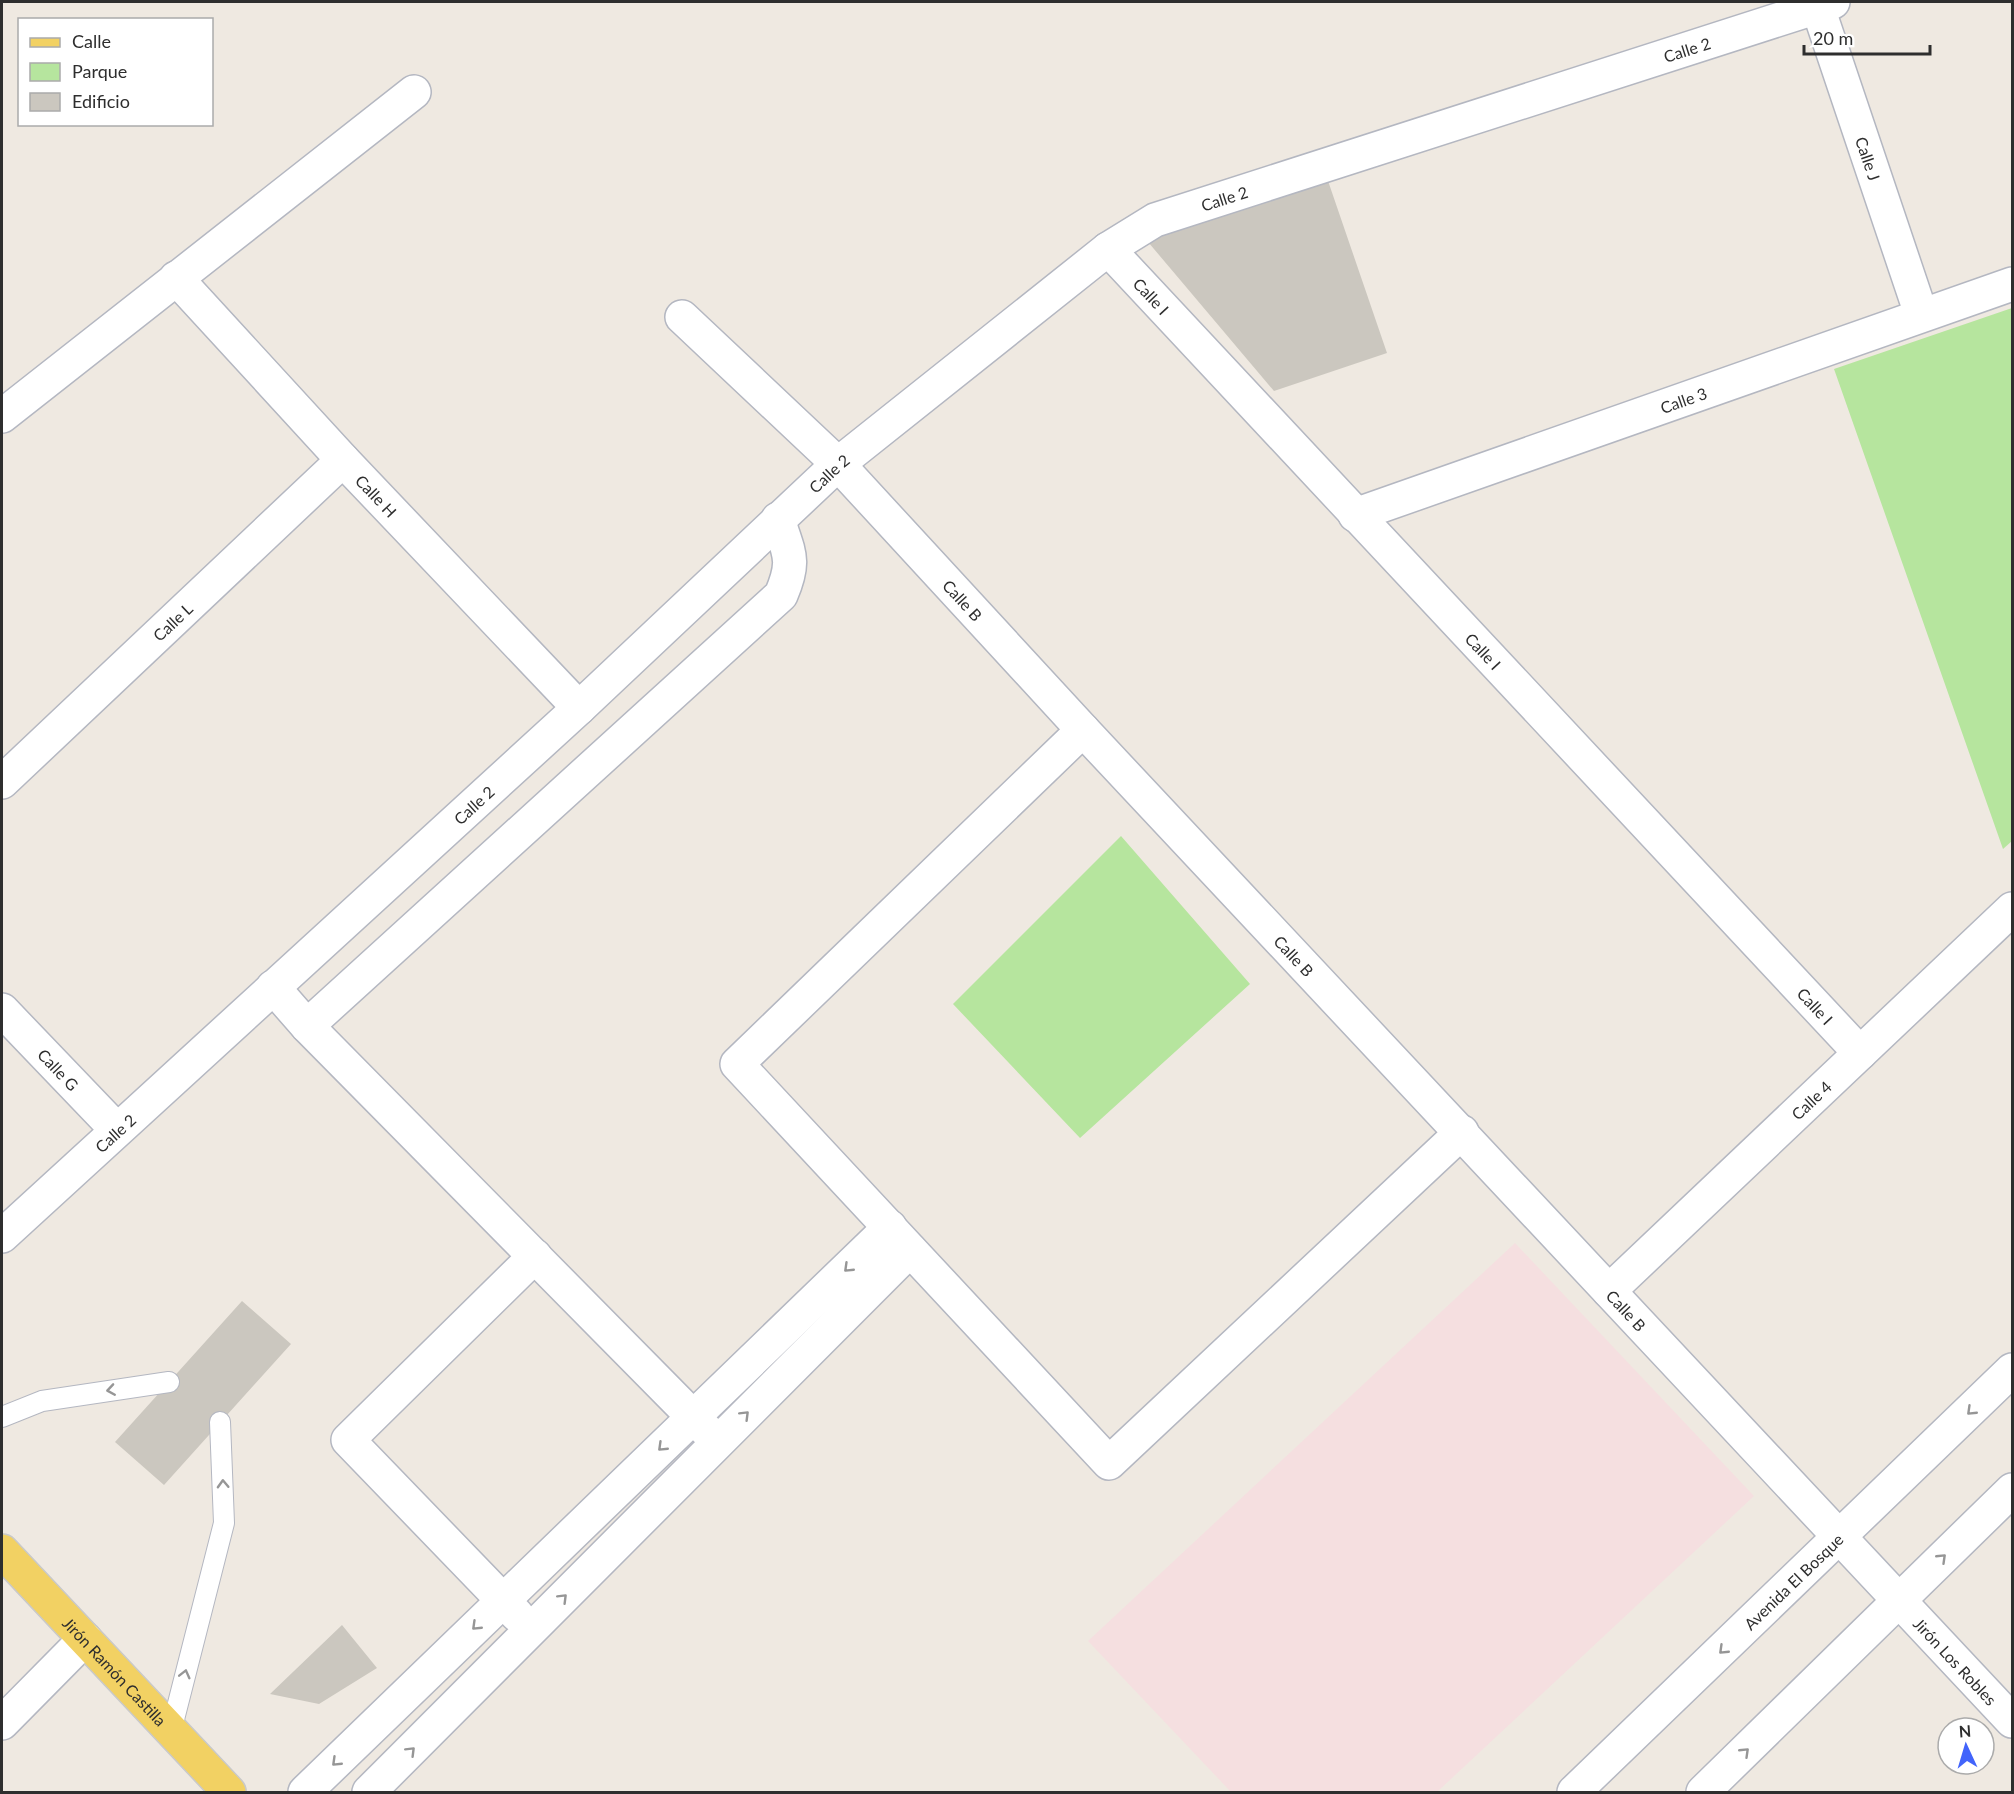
<svg xmlns="http://www.w3.org/2000/svg" width="2014" height="1794" font-family="Lato,sans-serif">
<rect width="100%" height="100%" fill="#efe9e1"/>
<path fill="#f5dfe0" d="M1515,1243L1754,1496L1437,1792H1231L1088,1641Z"/>
<path fill="#b6e59e" d="M2012,308V841L2003,849L1834,369Z
M1121,836L1250,984L1080,1138L953,1004Z"/>
<path fill="#cbc7bf" d="M1326,175L1387,353L1274,391L1143,236Z
M242,1301L291,1344L164,1485L115,1442Z
M342,1625L377,1668L319,1704L270,1694Z"/>
<g fill="none" stroke-linecap="round" stroke-linejoin="round">
<defs>
<path id="lane" d="M2,1417L42,1401L169,1382
M171,1731L224,1523L220,1422"/>
<g id="street">
<path id="s1" d="M1816,2L1921,314"/>
<path id="s2" d="M1108,249L1860,1053"/>
<path id="s3" d="M176,278L343,460L579,708"/>
<path id="s4" d="M682,317L838,464L1083,730L2012,1721"/>
<path d="M2,416L414,92"/>
<path id="s5" d="M1355,515L2012,284"/>
<path d="M1083,730L737,1064L1109,1463L1462,1132"/>
<path id="s6" d="M2,782L343,460"/>
<path d="M273,987L307,1026L708,1432"/>
<path id="s7" d="M2,1010L117,1130"/>
<path d="M307,1026L781,595C796,560 789,554 778,519"/>
<path id="s8" d="M2,1236L579,708L838,464L1108,249L1155,220L1833,2"/>
<path id="s9" d="M1609,1291L2012,909"/>
<path d="M517,1615L348,1440L535,1256"/>
<path d="M2,1723L85,1639"/>
<path d="M305,1792L890,1227"/>
<path d="M369,1792L910,1250"/>
</g>
<g id="secondary">
<path id="s10" d="M1574,1792L2012,1370"/>
<path d="M1703,1792L2012,1490"/>
</g>
<g id="primary">
<path id="s11" d="M2,1551L229,1792"/>
</g>
</defs>
<use href="#lane" stroke="#b4b7c1" stroke-width="22"/>
<use href="#street" stroke="#b4b7c1" stroke-width="36"/>
<use href="#secondary" stroke="#b4b7c1" stroke-width="36"/>
<use href="#primary" stroke="#c9c9c9" stroke-width="36"/>
<use href="#lane" stroke="#fff" stroke-width="20"/>
<use href="#street" stroke="#fff" stroke-width="33"/>
<use href="#secondary" stroke="#fff" stroke-width="33"/>
<use href="#primary" stroke="#f2d163" stroke-width="33"/>
</g>
<defs><path id="oneway-chevron" d="M-2-3.5L2.5 0L-2 3.5" fill="none" stroke-width="1.6" stroke-linecap="round" stroke-linejoin="round" transform="scale(1.5)"/></defs>
<g stroke="#969696">
<use href="#oneway-chevron" transform="translate(848 1268) rotate(136)"/>
<use href="#oneway-chevron" transform="translate(111 1390) rotate(171)"/>
<use href="#oneway-chevron" transform="translate(1971 1411) rotate(136)"/>
<use href="#oneway-chevron" transform="translate(745 1415) rotate(-45)"/>
<use href="#oneway-chevron" transform="translate(662 1447) rotate(136)"/>
<use href="#oneway-chevron" transform="translate(223 1484) rotate(-92)"/>
<use href="#oneway-chevron" transform="translate(1942 1558) rotate(-44)"/>
<use href="#oneway-chevron" transform="translate(563 1598) rotate(-45)"/>
<use href="#oneway-chevron" transform="translate(476 1626) rotate(136)"/>
<use href="#oneway-chevron" transform="translate(1723 1650) rotate(136)"/>
<use href="#oneway-chevron" transform="translate(185 1674) rotate(-76)"/>
<use href="#oneway-chevron" transform="translate(411 1751) rotate(-45)"/>
<use href="#oneway-chevron" transform="translate(1745 1752) rotate(-44)"/>
<use href="#oneway-chevron" transform="translate(336 1762) rotate(136)"/>
</g>
<g text-anchor="middle" dominant-baseline="central" stroke-width="4.5" stroke-linejoin="round" paint-order="stroke">
<g font-size="16" fill="#2e2e2e" stroke="#fff">
<text stroke="none"><textPath href="#s8" startOffset="2097">Calle 2</textPath></text>
<text stroke="none"><textPath href="#s1" startOffset="165">Calle J</textPath></text>
<text stroke="none"><textPath href="#s8" startOffset="1611">Calle 2</textPath></text>
<text stroke="none"><textPath href="#s2" startOffset="64">Calle I</textPath></text>
<text stroke="none"><textPath href="#s5" startOffset="348">Calle 3</textPath></text>
<text stroke="none"><textPath href="#s8" startOffset="1125">Calle 2</textPath></text>
<text stroke="none"><textPath href="#s3" startOffset="296">Calle H</textPath></text>
<text stroke="none"><textPath href="#s4" startOffset="399">Calle B</textPath></text>
<text stroke="none"><textPath href="#s6" startOffset="234">Calle L</textPath></text>
<text stroke="none"><textPath href="#s2" startOffset="550">Calle I</textPath></text>
<text stroke="none"><textPath href="#s8" startOffset="639">Calle 2</textPath></text>
<text stroke="none"><textPath href="#s4" startOffset="885">Calle B</textPath></text>
<text stroke="none"><textPath href="#s2" startOffset="1036">Calle I</textPath></text>
<text stroke="none"><textPath href="#s7" startOffset="82">Calle G</textPath></text>
<text stroke="none"><textPath href="#s9" startOffset="278">Calle 4</textPath></text>
<text stroke="none"><textPath href="#s8" startOffset="153">Calle 2</textPath></text>
<text stroke="none"><textPath href="#s4" startOffset="1371">Calle B</textPath></text>
<text stroke="none"><textPath href="#s10" startOffset="304">Avenida El Bosque</textPath></text>
<text stroke="none"><textPath href="#s4" startOffset="1852">Jirón Los Robles</textPath></text>
<text stroke="none"><textPath href="#s11" startOffset="165">Jirón Ramón Castilla</textPath></text>
</g>
</g>
<rect width="2014" height="1794" fill="none" stroke="#2e2e2e" stroke-width="6"/>
<rect x="18" y="18" width="195" height="108" fill="#ffffff" stroke="#ababab" stroke-width="1.5"/>
<rect x="30" y="38" width="30" height="9" fill="#f2d163" stroke="#ababab" stroke-width="1.5"/>
<text x="72" y="48" font-size="18" fill="#2e2e2e">Calle</text>
<rect x="30" y="63" width="30" height="18" fill="#b6e59e" stroke="#ababab" stroke-width="1.5"/>
<text x="72" y="78" font-size="18" fill="#2e2e2e">Parque</text>
<rect x="30" y="93" width="30" height="18" fill="#cbc7bf" stroke="#ababab" stroke-width="1.5"/>
<text x="72" y="108" font-size="18" fill="#2e2e2e">Edificio</text>
<g transform="translate(1966 1746) rotate(356)"><circle r="28" fill="#ffffff" stroke="#ababab" stroke-width="1.5"/>
<path d="M0-4.5L10 22L0 15L-10 22Z" fill="#4264fb"/>
<text y="-9" font-size="16" font-weight="bold" text-anchor="middle" fill="#2e2e2e">N</text>
</g>
<path d="M1804 45v9h126v-9" fill="none" stroke="#2e2e2e" stroke-width="3"/>
<text x="1813" y="45" font-size="18" fill="#2e2e2e" stroke="#ffffff" stroke-width="4.5" paint-order="stroke">20 m</text>
</svg>
